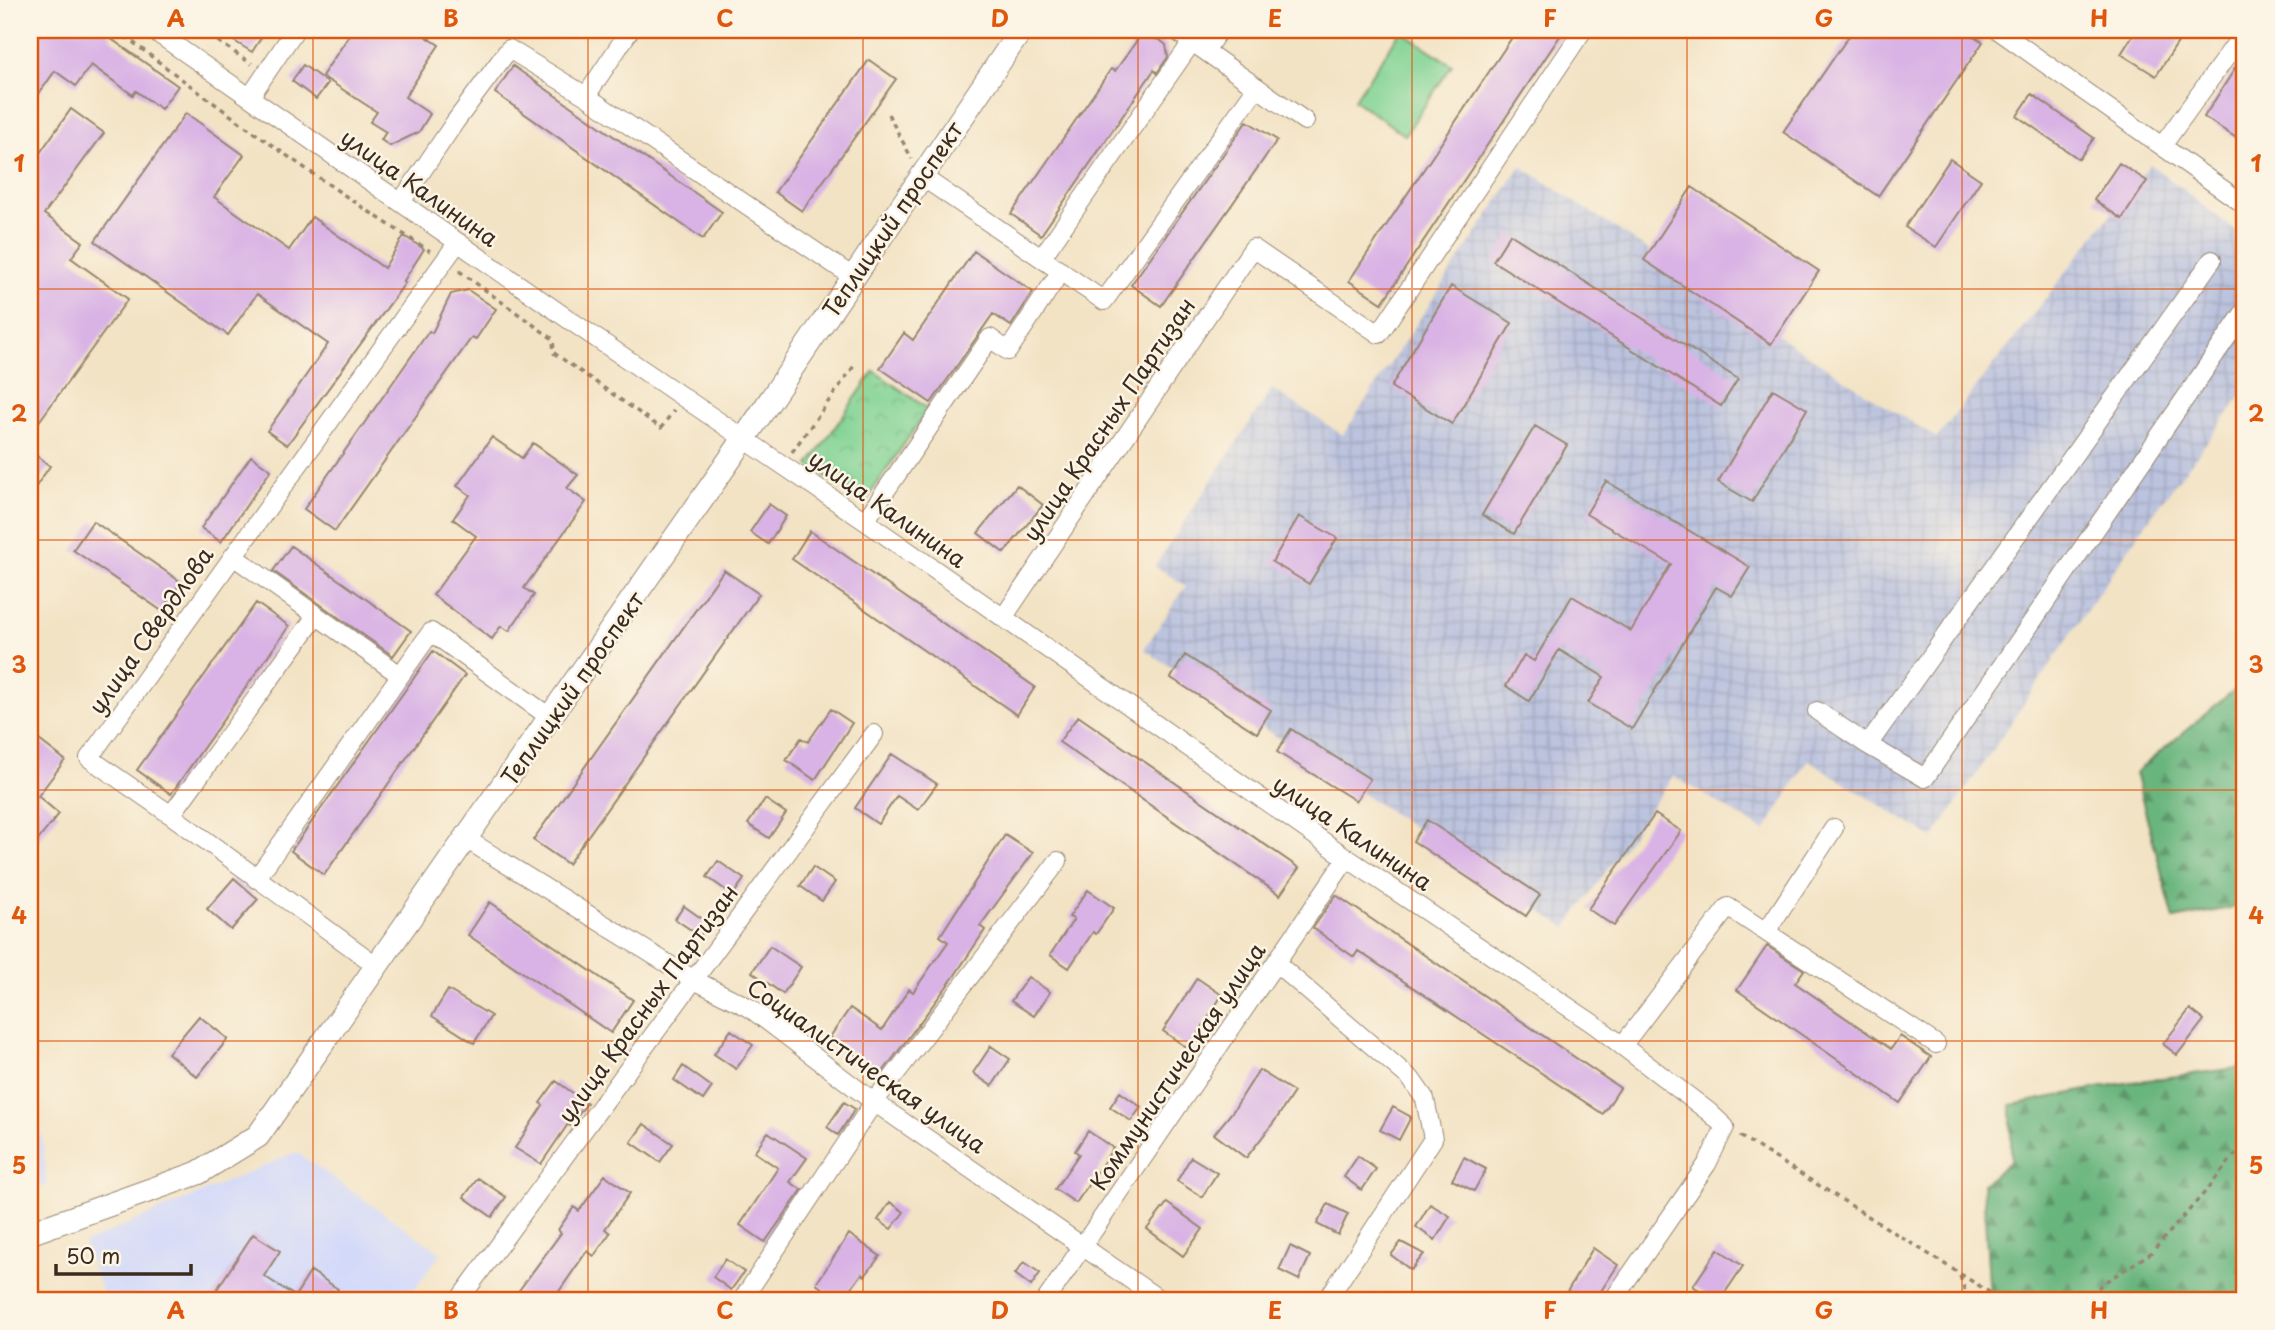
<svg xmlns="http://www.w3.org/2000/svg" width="2275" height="1330" font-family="'Playpen Sans',sans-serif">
<defs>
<pattern id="industrial-grid" width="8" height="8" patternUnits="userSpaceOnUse" patternTransform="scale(1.75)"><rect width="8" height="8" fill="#bcc3de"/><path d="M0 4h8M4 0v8" fill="none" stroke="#a2a8be"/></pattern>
<pattern id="forest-firs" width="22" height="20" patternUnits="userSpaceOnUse" patternTransform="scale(1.75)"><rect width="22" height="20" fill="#69b57e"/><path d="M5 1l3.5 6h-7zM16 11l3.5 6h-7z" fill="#589367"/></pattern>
<pattern id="park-crowns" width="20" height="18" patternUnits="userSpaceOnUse" patternTransform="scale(1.75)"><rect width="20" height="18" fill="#82d394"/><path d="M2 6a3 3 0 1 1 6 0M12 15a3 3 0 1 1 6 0" fill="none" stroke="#71b57f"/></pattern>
</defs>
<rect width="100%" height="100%" fill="#fcf5e5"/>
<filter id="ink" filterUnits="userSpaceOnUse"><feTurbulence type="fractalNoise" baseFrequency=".0143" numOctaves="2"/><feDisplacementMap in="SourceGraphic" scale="14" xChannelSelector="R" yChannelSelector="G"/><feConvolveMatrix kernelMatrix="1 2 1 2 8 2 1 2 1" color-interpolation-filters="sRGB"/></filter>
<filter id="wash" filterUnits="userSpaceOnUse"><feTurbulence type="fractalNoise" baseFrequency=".00686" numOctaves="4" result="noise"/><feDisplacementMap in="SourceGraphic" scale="28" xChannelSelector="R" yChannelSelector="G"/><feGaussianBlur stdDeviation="1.57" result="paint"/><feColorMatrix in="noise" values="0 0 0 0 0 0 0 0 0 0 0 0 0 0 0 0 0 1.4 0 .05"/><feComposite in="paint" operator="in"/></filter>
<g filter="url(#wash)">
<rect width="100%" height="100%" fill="#f3e3c5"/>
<path fill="#d3d9f9" d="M30,1029L47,1185L30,1191Z
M296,1152L441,1253L407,1300H105L84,1243Z"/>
<path fill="url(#industrial-grid)" d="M2150,164L2245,238V391L2146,523L1933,838L1808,760L1765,831L1673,776L1566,928L1144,649L1186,586L1155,566L1272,389L1343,435L1521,166L1879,402L1937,438Z"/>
<path fill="url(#forest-firs)" stroke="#52704e" stroke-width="2" d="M2245,681V905L2174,919L2135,773Z
M2245,1067V1300H1990L1983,1184L2011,1161V1105L2118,1084Z"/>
<path fill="url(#park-crowns)" stroke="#5e7e59" stroke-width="2" d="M874,371L928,409L864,503L809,465Z"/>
<path fill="#82d394" stroke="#5e7e59" stroke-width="2" d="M1401,31L1452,65L1405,135L1354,100Z"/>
<g id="blocks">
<path fill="#d9b3e5" d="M30,30H103L112,36L110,38L178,86L161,109L136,91L133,95L91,65L76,86L55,71L30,106Z
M216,30H266L252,52Z
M353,30H416L439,45L405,97L430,114L419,132L390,146L381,140L386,132L370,122L377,112L322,76Z
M1517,30H1564L1382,303L1349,281Z
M1853,30H1964L1983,42L1878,196L1783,132Z
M2136,30H2186L2156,76L2121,54Z
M1145,36L1160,40L1166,45L1168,57L1157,73L1154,70L1041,235L1011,214L1111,69L1115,71L1138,39Z
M2245,53V128L2238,139L2204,117Z
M869,60L896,79L802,211L775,192Z
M303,65L328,83L316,99L292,81Z
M513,66L722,212L703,239L495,93Z
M2032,94L2094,138L2079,159L2017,116Z
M71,109L104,133L44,214L83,242L71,258L128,299L30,434V167Z
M186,113L244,155L214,197L289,250L312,217L384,268L404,236L424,249L403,282L405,283L287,445L267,431L328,344L257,294L228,335L95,241Z
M1247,121L1277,140L1161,306L1131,285Z
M1950,159L1981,180L1936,247L1905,227Z
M2119,163L2147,181L2122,219L2094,200Z
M1692,187L1819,271L1771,344L1644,260Z
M1510,234L1738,379L1721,406L1493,261Z
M974,251L1033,292L1011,326L993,314L931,403L880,368L904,333L913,340Z
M1451,286L1512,323L1452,424L1391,387Z
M468,290L496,309L476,339L472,337L335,531L304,509L429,331L432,333L451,294Z
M1773,389L1807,409L1752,502L1718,482Z
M1535,426L1567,445L1514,534L1482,515Z
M492,437L522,458L533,443L578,475L567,488L586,502L524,588L534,595L509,631L501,626L492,639L433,595L476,536L453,519L470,495L457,486Z
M30,451L50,466L30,495Z
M251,456L271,470L221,542L201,528Z
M1606,481L1750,567L1732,596L1716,587L1632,729L1588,703L1604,677L1559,650L1529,701L1506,686L1524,655L1534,661L1572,596L1631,631L1671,564L1586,514Z
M1017,485L1043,505L1004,553L978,533Z
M769,504L786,516L768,544L750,532Z
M1299,516L1337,538L1309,584L1272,562Z
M93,521L181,582L162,611L73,550Z
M810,531L1035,687L1017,715L792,559Z
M291,546L411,631L393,656L273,571Z
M724,570L759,594L568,864L533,840Z
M256,603L289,626L171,794L137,770Z
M433,651L465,675L324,875L291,851Z
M1185,655L1271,710L1257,733L1171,678Z
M831,709L852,723L815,780L786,760L801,738L808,742Z
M1078,716L1299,868L1280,895L1059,742Z
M1291,729L1370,779L1356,801L1277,752Z
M30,733L65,760L38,796L59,814L30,850Z
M892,754L937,784L918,810L897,796L878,824L855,808Z
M765,799L786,813L769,838L748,824Z
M1655,814L1681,831L1614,926L1588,909Z
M1427,820L1540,895L1526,916L1413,841Z
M1005,835L1033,853L980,926L985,930L953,978L882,1073L830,1037L850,1008L882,1030L909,989L913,992L948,942L940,936Z
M718,861L744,879L733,895L707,877Z
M813,867L835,882L822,901L800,886Z
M234,878L258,899L231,930L207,909Z
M1088,890L1114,908L1096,934L1093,932L1069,968L1050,955L1074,919L1069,917Z
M1336,895L1620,1088L1603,1114L1358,951L1354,957L1313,928Z
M490,902L633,1000L611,1033L468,935Z
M684,906L708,923L700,936L675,919Z
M770,946L801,967L783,994L752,972Z
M1767,946L1804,970L1795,983L1891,1049L1900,1036L1931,1057L1900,1103L1737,990Z
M1028,977L1050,992L1034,1016L1011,1001Z
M1197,978L1222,995L1189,1049L1163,1031Z
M448,990L491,1016L474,1043L432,1016Z
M2190,1009L2204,1020L2177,1055L2163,1044Z
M199,1016L228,1039L197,1077L168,1053Z
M731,1030L753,1045L736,1069L714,1054Z
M991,1046L1010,1059L992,1086L973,1073Z
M683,1066L712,1087L703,1100L674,1080Z
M1259,1070L1294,1092L1277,1118L1246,1158L1214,1134L1233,1111Z
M556,1081L587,1103L570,1126L568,1124L541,1164L515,1148L543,1105L540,1103Z
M1120,1092L1141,1107L1131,1121L1110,1107Z
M844,1102L855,1109L838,1135L827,1127Z
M1393,1107L1411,1117L1399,1140L1380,1130Z
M644,1124L673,1144L660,1162L631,1142Z
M1088,1131L1113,1148L1076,1203L1055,1189L1079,1154L1075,1151Z
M768,1132L807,1158L790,1182L802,1190L765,1242L740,1225L778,1168L754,1152Z
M1358,1156L1376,1169L1362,1190L1344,1177Z
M1191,1157L1217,1173L1202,1197L1177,1181Z
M1464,1157L1486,1169L1474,1191L1452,1180Z
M605,1175L630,1193L605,1229L610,1233L594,1256L587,1251L553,1300H512L561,1233L558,1230L574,1207L579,1211Z
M478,1178L506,1197L492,1217L464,1197Z
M890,1202L904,1212L891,1229L878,1220Z
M1167,1203L1203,1229L1183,1256L1147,1229Z
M1328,1204L1348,1214L1338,1235L1317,1224Z
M1430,1204L1450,1216L1435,1240L1416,1227Z
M253,1234L280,1251L264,1276L295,1296L311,1271L338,1289L331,1300H210Z
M849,1234L880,1256L865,1276L862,1274L843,1300H839L816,1284Z
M1401,1242L1424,1254L1411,1270L1391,1255Z
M1290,1246L1310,1256L1299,1280L1279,1270Z
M1593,1248L1618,1265L1595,1300H1562Z
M1718,1249L1743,1266L1720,1300H1715L1693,1286Z
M725,1259L744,1272L731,1290L713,1277Z
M1024,1262L1040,1273L1031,1286L1015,1274Z"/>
</g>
</g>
<g filter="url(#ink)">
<use href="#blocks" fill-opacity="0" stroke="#978672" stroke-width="2"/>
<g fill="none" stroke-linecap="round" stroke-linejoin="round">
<defs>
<path id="minor" d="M153,30L568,319L865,521L1347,858L1595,1025L1709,1112L1725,1127L1707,1164L1613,1300
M1175,30L1305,121
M1998,30L2245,205
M1205,51L1219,30
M586,96L853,277
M250,97L295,30
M2162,146L2245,31
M921,176L1104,301L1257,87
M401,202L455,122L509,49L586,96L630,30
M1042,257L1192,42
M865,521L990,338L1008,351L1061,271
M233,556L400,675
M1003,618L1253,248L1379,334L1583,30
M1817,711L1868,745L2212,260
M1868,745L1925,778L2245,311
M171,815L316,616
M466,839L694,980L750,1008L874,1102L1160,1300
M256,879L431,632L551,718
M1766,932L1834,828
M1276,963L1411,1079L1425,1099L1433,1139L1327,1300
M377,966L171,815L89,758L458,242
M1622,1046L1728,907L1936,1044
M459,1300L874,734
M742,1300L874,1102L1058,861
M1046,1300L1347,858"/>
<path id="major" d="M30,1233L198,1173L258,1136L744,439L1021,30"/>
</defs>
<use href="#minor" stroke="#978672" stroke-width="20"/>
<use href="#major" stroke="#978672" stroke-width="25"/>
<path stroke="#978672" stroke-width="3.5" stroke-dasharray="5 5" stroke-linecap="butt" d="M117,30C218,108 322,183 430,251
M201,30L252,64
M888,114L912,159
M459,271L553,339L554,353L661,428L674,410
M792,452L854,366
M1740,1136L2002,1300
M1960,1276L1968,1300
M2082,1300L2108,1280L2151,1253L2206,1191L2245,1142"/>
<use href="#minor" stroke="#fff" stroke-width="18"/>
<use href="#major" stroke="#fff" stroke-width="23"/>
</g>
</g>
<path fill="none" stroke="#df570d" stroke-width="2" stroke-opacity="0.55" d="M313,30V1300M588,30V1300M863,30V1300M1138,30V1300M1412,30V1300M1687,30V1300M1962,30V1300M30,289H2245M30,540H2245M30,790H2245M30,1041H2245"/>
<g text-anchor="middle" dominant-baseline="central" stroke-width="5" stroke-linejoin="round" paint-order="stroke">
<g font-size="23" fill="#3b2a1e" stroke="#fcf5e5">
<text transform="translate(420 187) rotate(35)">улица Калинина</text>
<text transform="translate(892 219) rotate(-56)">Теплицкий проспект</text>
<text transform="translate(1108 419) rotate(-56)">улица Красных Партизан</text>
<text transform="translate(888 508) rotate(35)">улица Калинина</text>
<text transform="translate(150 630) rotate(-55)">улица Свердлова</text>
<text transform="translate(572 688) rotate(-55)">Теплицкий проспект</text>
<text transform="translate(1353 832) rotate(34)">улица Калинина</text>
<text transform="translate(647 1003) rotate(-54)">улица Красных Партизан</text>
<text transform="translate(867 1065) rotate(35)">Социалистическая улица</text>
<text transform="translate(1177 1066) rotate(-56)">Коммунистическая улица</text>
</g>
</g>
<rect width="2275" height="1330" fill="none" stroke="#fcf5e5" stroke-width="77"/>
<path d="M56 1264v10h135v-10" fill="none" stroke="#3b2a1e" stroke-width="3.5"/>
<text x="66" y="1264" font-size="21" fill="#3b2a1e" stroke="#fcf5e5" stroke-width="5" paint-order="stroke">50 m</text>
<rect x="38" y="38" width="2198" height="1254" fill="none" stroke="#df570d" stroke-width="2.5"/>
<g font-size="23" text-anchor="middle" font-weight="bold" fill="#df570d">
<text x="176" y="27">A</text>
<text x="451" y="27">B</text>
<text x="725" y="27">C</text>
<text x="1000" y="27">D</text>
<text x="1275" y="27">E</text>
<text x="1550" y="27">F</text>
<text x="1824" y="27">G</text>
<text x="2099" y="27">H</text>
<text x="19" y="172">1</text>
<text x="2256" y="172">1</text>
<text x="19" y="422">2</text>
<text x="2256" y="422">2</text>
<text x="19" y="673">3</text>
<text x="2256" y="673">3</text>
<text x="19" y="924">4</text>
<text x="2256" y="924">4</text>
<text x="19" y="1174">5</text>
<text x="2256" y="1174">5</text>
<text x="176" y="1319">A</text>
<text x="451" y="1319">B</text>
<text x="725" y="1319">C</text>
<text x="1000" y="1319">D</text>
<text x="1275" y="1319">E</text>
<text x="1550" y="1319">F</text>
<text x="1824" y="1319">G</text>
<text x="2099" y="1319">H</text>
</g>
</svg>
